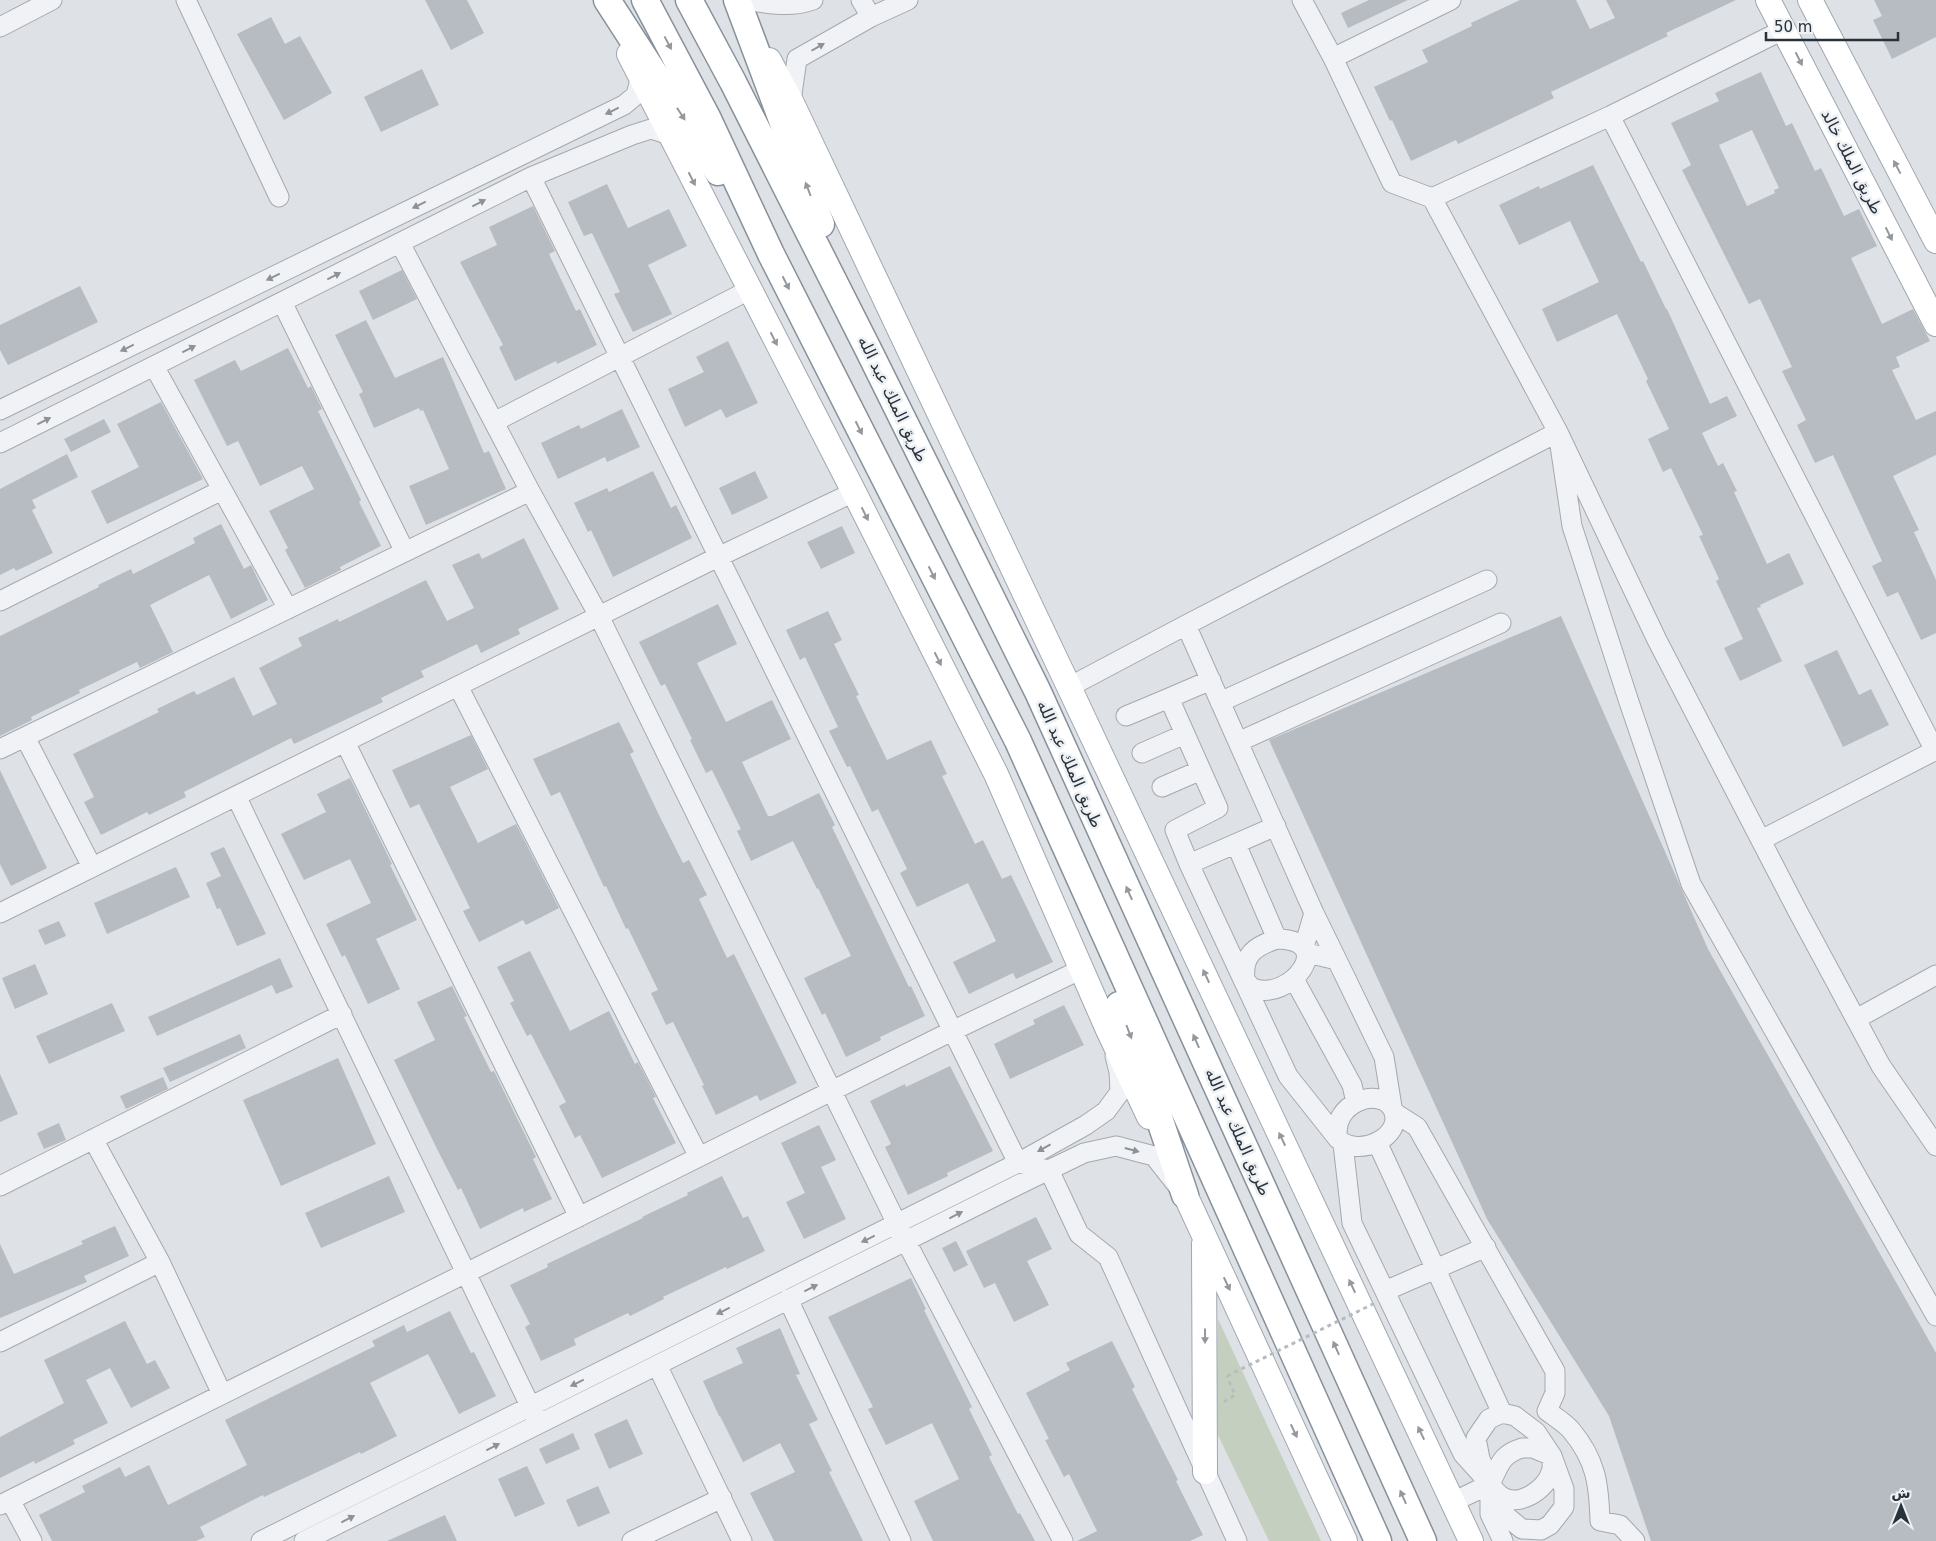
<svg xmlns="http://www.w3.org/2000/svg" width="1936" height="1541" font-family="'DejaVu Sans','Noto Naskh Arabic',sans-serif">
<rect width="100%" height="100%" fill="#dee2e6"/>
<path fill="#c5cfc0" d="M1218,1319L1321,1541H1269L1216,1431Z"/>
<path fill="#b6bcc2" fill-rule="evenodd" d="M425,0H467L484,33L451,50Z
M1369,0H1408L1348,28L1341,13Z
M1520,0H1576L1590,29L1615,18L1606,0H1736L1666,33L1668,36L1551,92L1554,98L1458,144L1456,140L1411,161L1392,120L1390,121L1374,87L1428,62L1422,50L1472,26L1471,23Z
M1874,0H1936V37L1892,59L1873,20L1882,16Z
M271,17L285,44L300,36L332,93L284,120L237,34Z
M422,69L439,105L381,132L364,97Z
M1761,72L1786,126L1792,123L1815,171L1821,168L1844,216L1859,209L1877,246L1851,258L1882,324L1913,309L1930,341L1896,357L1900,367L1892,370L1916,420L1936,411V455L1893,476L1919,530L1914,532L1936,580V633L1921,640L1898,592L1887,597L1872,566L1882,561L1833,455L1815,463L1797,425L1806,420L1782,371L1792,367L1760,299L1749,304L1682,170L1691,165L1671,123L1719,101L1715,93ZM1752,130L1779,188L1774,190L1775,193L1747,206L1719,145Z
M1593,165L1641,262L1643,261L1666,309H1667L1710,404L1727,396L1737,416L1702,433L1718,466L1723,463L1737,491L1734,492L1767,564L1789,553L1804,584L1760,605L1761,607L1757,608L1782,661L1740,681L1724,648L1743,639L1716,581L1719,579L1699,536L1703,535L1671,468L1663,472L1648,439L1669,429L1646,381L1648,379L1617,314L1557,342L1542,309L1599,282L1570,221L1519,245L1499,205L1539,186L1540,189Z
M607,184L628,228L669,209L687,246L648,265L672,314L633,332L614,294L620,292L592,233L584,236L568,202Z
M533,206L555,251L549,254L576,311L580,309L597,345L557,364L556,361L515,381L499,347L503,345L460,262L497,245L489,227Z
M402,270L417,299L373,320L359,291Z
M80,286L98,322L8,365L0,350V325Z
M366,320L395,378L443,357L484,453L489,451L506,489L426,525L409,486L449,469L423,410L420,411L419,408L374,428L359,394L363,392L335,335Z
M728,341L758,403L726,418L721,409L685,427L668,389L704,372L696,357Z
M288,348L308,388L311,386L322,409L318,411L361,500L359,502L381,546L340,567L341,570L305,588L285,550L288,548L269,511L314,489L302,466L260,486L238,441L227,446L194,380L235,360L241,371Z
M161,402L203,479L107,524L91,491L139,467L117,424Z
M622,409L640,447L607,462L605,457L558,479L541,443L579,425L581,429Z
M104,419L111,432L71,452L64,439Z
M67,454L78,477L32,500L36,508L32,510L53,553L16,571L14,568L0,575V489Z
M653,471L671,508L676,505L692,538L613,577L591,530L588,532L574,503L607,488L609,492Z
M755,471L768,498L732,515L719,488Z
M221,524L244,569L251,565L268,600L231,619L209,575L150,605L173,652L140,668L137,662L79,690L80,693L31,717L32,720L0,736V636L99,587L98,585L131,569L133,574L195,543L193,538Z
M842,526L855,553L821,569L807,542Z
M524,538L559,609L518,629L520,634L481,653L477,644L421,671L424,677L381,698L383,702L294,744L291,738L184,792L186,797L149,815L147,812L101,835L84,802L94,797L73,754L159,712L157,709L194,691L197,695L234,677L253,716L277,704L259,668L302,646L298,638L338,619L339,622L426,580L447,621L474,608L452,565L479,553L482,559Z
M718,604L737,644L697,663L726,722L772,700L791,739L742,762L768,816H772L819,793L835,825L832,827L909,987L911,986L925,1016L880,1037L881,1040L846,1057L825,1013L822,1015L804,978L851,956L818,888L817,889L793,841L751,861L737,831L741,829L712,770L706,773L690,740L692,739L665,684L661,686L639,642Z
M828,611L842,640L834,644L859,695L856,696L887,760L931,740L947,774L942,776L975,844L983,840L1002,879L1011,875L1053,962L1016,979L1013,973L969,994L953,962L996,941L968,883L917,907L900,873L907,869L878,809L872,812L850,766L847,767L829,731L838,727L805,657L800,660L786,630Z
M1561,616L1708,949L1936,1353V1541H1651L1609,1416L1487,1219L1269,740Z
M1837,650L1859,695L1871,689L1889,725L1843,747L1804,665Z
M619,722L634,752L630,754L658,813L683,863L689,860L707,895L699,899L727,958L734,954L797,1083L760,1101L757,1095L716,1115L702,1086L704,1085L673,1022L666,1025L651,993L658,990L628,928L626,929L606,886L604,887L560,792L551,796L533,759Z
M471,735L488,769L450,787L478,843L516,824L559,908L526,925L523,920L479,942L463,911L470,908L419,804L410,808L392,770Z
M0,770L47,868L11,886L0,864Z
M350,778L392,864L390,865L417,920L376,939L400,989L368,1004L345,955L342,957L326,924L371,903L350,859L304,880L281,834L326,812L317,794Z
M224,847L266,934L237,946L220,908L217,909L206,883L221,876L210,853Z
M176,867L190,897L107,934L94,903Z
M59,921L66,936L45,945L38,930Z
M530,951L570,1031L609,1011L635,1064L638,1062L656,1097L653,1098L676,1143L602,1178L580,1135L575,1138L559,1106L566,1102L531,1034L527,1036L510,1003L514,1001L497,967Z
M280,958L293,987L276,994L272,985L157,1036L148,1017Z
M35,964L48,994L15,1009L2,978Z
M452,986L467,1016L464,1017L491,1072L494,1071L536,1157L533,1159L552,1199L524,1212L523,1208L480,1229L461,1188L458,1190L436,1147L394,1060L435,1040L417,1002Z
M112,1003L125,1031L49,1064L36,1036Z
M1064,1005L1084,1045L1010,1079L994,1044L1035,1024L1033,1020Z
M240,1034L246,1048L170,1082L163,1068Z
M338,1058L376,1144L281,1186L243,1100Z
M950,1066L993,1151L947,1173L948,1176L908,1195L885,1147L891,1144L870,1101L905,1084L906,1087Z
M0,1074L18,1114L0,1122Z
M163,1077L168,1089L126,1109L120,1096Z
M59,1123L66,1140L44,1149L37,1133Z
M819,1125L836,1160L821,1167L846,1219L804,1239L786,1202L805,1193L781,1143Z
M389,1176L405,1212L321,1248L305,1213Z
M722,1176L743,1218L748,1216L765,1251L727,1269L726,1267L663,1297L664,1299L630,1316L628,1313L574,1339L576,1345L541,1361L525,1327L530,1324L510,1285L548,1267L547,1264L643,1218L642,1217L688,1195L687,1193Z
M1036,1217L1052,1249L1027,1261L1049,1305L1014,1322L995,1283L984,1288L966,1251Z
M115,1226L129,1256L84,1276L87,1282L0,1318V1244L14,1274L83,1244L81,1241Z
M956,1241L968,1265L954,1272L942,1248Z
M911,1278L926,1309L924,1310L972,1407L969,1409L992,1455L989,1457L1018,1514L1020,1513L1035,1541H933L914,1501L959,1479L932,1423L886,1445L868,1409L873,1407L828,1317Z
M450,1311L471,1353L474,1352L496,1396L459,1414L428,1354L370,1383L397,1436L361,1454L360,1452L264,1497L263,1495L200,1527L205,1537L196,1541H52L39,1515L85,1492L82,1486L120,1467L125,1477L149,1465L168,1505L247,1465L225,1420L375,1346L372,1341L404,1325L407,1332Z
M125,1321L147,1364L155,1360L170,1388L131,1408L110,1368L86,1380L108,1423L73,1440L75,1444L35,1464L34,1461L0,1478V1437L64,1403L44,1360Z
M780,1328L800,1374L796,1375L818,1420L809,1424L832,1471L829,1472L863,1541H774L750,1493L795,1472L780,1443L743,1462L720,1416H719L703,1381L743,1363L736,1348Z
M1112,1341L1135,1387L1132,1389L1178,1480L1176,1481L1203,1535L1190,1541H1077L1097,1531L1069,1474L1064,1477L1045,1440L1049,1439L1026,1393L1070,1370L1066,1363Z
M627,1419L643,1454L609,1469L594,1434Z
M573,1433L580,1449L546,1464L539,1449Z
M527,1466L545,1504L515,1517L498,1479Z
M598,1486L610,1513L578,1527L566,1500Z
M445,1515L457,1541H387Z"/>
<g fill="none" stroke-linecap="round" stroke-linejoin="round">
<defs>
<path id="minor" d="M186,0L279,197
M746,0C769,4 791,8 813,0
M861,0L871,17
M1302,0L1333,58L1392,183L1432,198L1558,432L1657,640L1797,910L1881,1066L1936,1146
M0,27L52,0
M1333,58L1451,0
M791,101L797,59L871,17L908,0
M1610,116L1935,751
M531,177L1018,1163L1049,1170L1079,1234L1108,1257L1237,1541
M1432,198L1610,116L1783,30
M400,243L530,491L599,616L897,1224L1063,1541
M282,302L405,552
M154,366L288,609
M0,410L624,105L636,95L641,76
M494,422L749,290
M0,443L531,177L632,135L651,129L670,135
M0,601L222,490
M1186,625L1314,913L1304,947
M458,686L699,1157
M1069,687L1186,625L1558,432L1572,526L1629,702L1691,884L1936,1316
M1220,702L1487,580
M1126,716L1169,698
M25,737L92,867
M345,742L579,1217
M1238,742L1501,623
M0,749L530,491
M1142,753L1185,734
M1162,787L1201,770
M236,796L535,1416
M1276,826L1189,864L1288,1076L1338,1139C1360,1159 1405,1135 1393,1110C1381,1085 1330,1103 1338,1139
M1761,840L1936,750
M1236,844L1277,939
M1189,864L1175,830L1218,808L1169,698L1211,680
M0,913L718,557L854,492
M1314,913L1337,960
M1277,939C1339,940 1289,1003 1253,988C1250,987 1247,982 1245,980C1242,955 1255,946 1277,939Z
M1307,953L1337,960L1384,1057L1392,1107
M1294,979L1352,1085L1356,1102
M1856,1019L1936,975
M1395,1113L1417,1127L1555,1371V1393L1547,1411C1555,1417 1565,1423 1571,1430C1596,1460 1599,1484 1600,1521L1620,1525L1635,1541
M93,1139L160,1262L222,1394
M1377,1142L1502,1413
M1343,1144L1352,1223L1463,1454L1490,1484V1514L1503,1541
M0,1186L342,1014
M1385,1291L1486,1247
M788,1299L901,1541
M0,1342L160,1262
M657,1365L742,1541
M1502,1413L1515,1416L1536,1432L1552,1456L1564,1489V1507L1550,1525L1541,1530L1522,1529L1506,1516L1480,1459L1476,1438L1489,1419Z
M1522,1448H1533L1552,1456C1552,1461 1553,1467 1551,1472C1546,1490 1518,1508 1501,1496C1497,1493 1493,1488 1490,1484C1500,1465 1500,1455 1522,1448Z
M10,1500L32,1541
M1453,1502L1490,1484
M0,1505L952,1031L1082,969
M261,1541L1018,1163L1086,1125L1106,1111L1120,1092L1119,1072L1115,1056
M304,1541L1026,1181L1084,1153L1116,1146L1154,1156L1176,1184
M632,1541L722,1498"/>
<path id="major" d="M1768,0L1936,324
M1810,0L1936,241
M629,54L854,492L996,774L1108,1030L1149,1117
M769,60L791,101L1069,687L1471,1541
M1177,1177L1345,1541
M1204,1244L1205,1472"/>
<path id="highway" d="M607,0L718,172
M645,0L707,117L771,254L1018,741L1378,1541
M689,0L733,82L868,349L1038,692L1423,1541
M737,0L821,224
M1119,1005L1141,1064L1185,1195"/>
</defs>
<use href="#minor" stroke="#a4a9af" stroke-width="21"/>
<use href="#major" stroke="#9fa7b1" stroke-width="26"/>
<use href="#highway" stroke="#87919b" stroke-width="29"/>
<path stroke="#b8bcc1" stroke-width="3" stroke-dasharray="4 4" stroke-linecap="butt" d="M1224,1402L1235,1395L1227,1376"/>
<use href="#minor" stroke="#f0f2f5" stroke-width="19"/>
<use href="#major" stroke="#fff" stroke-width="24"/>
<use href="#highway" stroke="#fff" stroke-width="26"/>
<path stroke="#b8bcc1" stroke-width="3" stroke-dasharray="4 4" stroke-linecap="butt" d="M1227,1376L1377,1302"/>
</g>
<defs><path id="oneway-solid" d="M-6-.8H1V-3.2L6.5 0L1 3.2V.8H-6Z" transform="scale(1.25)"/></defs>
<g fill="#94989d">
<use href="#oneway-solid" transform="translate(668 43) rotate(62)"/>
<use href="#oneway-solid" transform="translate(1799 59) rotate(63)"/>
<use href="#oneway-solid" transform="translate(681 114) rotate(57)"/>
<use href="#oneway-solid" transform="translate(1897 167) rotate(-118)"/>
<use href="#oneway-solid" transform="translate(692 179) rotate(63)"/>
<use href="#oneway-solid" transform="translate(808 189) rotate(-111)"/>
<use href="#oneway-solid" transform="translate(1889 234) rotate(63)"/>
<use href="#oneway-solid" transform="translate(786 283) rotate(63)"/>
<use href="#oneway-solid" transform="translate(774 339) rotate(63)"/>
<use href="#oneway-solid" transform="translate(859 428) rotate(63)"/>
<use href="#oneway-solid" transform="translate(865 514) rotate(63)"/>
<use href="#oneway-solid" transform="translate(932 573) rotate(63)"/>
<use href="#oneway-solid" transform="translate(938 659) rotate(63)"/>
<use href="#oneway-solid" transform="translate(1129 893) rotate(-114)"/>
<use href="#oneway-solid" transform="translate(1206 976) rotate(-115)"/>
<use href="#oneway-solid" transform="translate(1129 1032) rotate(69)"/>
<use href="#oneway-solid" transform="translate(1196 1041) rotate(-114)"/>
<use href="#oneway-solid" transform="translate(1282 1139) rotate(-115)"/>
<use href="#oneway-solid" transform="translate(1227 1284) rotate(65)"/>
<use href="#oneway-solid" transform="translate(1352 1286) rotate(-115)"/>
<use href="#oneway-solid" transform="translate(1205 1336) rotate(90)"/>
<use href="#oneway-solid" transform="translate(1336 1348) rotate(-114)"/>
<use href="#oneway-solid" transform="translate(1294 1431) rotate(65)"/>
<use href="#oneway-solid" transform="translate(1421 1433) rotate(-115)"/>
<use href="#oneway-solid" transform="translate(1403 1497) rotate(-114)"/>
</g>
<g fill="#8c9298">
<use href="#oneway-solid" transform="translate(818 47) rotate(-30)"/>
<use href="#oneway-solid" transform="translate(612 111) rotate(154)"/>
<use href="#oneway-solid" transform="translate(479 203) rotate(-27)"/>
<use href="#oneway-solid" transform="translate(419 205) rotate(154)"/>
<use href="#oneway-solid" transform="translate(334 276) rotate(-27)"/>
<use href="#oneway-solid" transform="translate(273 277) rotate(154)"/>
<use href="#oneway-solid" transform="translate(127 348) rotate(154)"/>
<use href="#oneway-solid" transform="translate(189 349) rotate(-27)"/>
<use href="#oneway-solid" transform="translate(44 421) rotate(-27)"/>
<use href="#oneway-solid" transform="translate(1044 1148) rotate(151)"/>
<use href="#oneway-solid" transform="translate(1132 1150) rotate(15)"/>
<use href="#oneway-solid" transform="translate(956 1215) rotate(-27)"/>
<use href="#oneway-solid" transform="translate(868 1239) rotate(154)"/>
<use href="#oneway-solid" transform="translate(811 1288) rotate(-27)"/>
<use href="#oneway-solid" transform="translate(723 1311) rotate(154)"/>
<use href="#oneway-solid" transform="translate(577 1383) rotate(154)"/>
<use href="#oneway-solid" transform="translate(493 1447) rotate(-27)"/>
<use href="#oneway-solid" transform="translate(348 1519) rotate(-27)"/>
</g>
<g text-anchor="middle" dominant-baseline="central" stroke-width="5" stroke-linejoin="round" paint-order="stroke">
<g font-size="16" fill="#29313b" stroke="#edf1f4">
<text transform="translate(1852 162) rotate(63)">طريق الملك خالد</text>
<text transform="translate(893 399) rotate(64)">طريق الملك عبد الله</text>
<text transform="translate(1070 764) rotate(66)">طريق الملك عبد الله</text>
<text transform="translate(1238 1132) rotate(66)">طريق الملك عبد الله</text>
</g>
</g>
<g transform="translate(1901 1506)" stroke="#edf1f4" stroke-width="4" paint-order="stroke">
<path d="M0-4L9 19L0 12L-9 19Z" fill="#29313b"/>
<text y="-8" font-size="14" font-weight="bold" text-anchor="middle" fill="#29313b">ش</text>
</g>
<path d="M1766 32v8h132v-8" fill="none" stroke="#29313b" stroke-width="2.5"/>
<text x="1774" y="32" font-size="15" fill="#29313b" stroke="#edf1f4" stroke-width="4" paint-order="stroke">50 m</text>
</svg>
